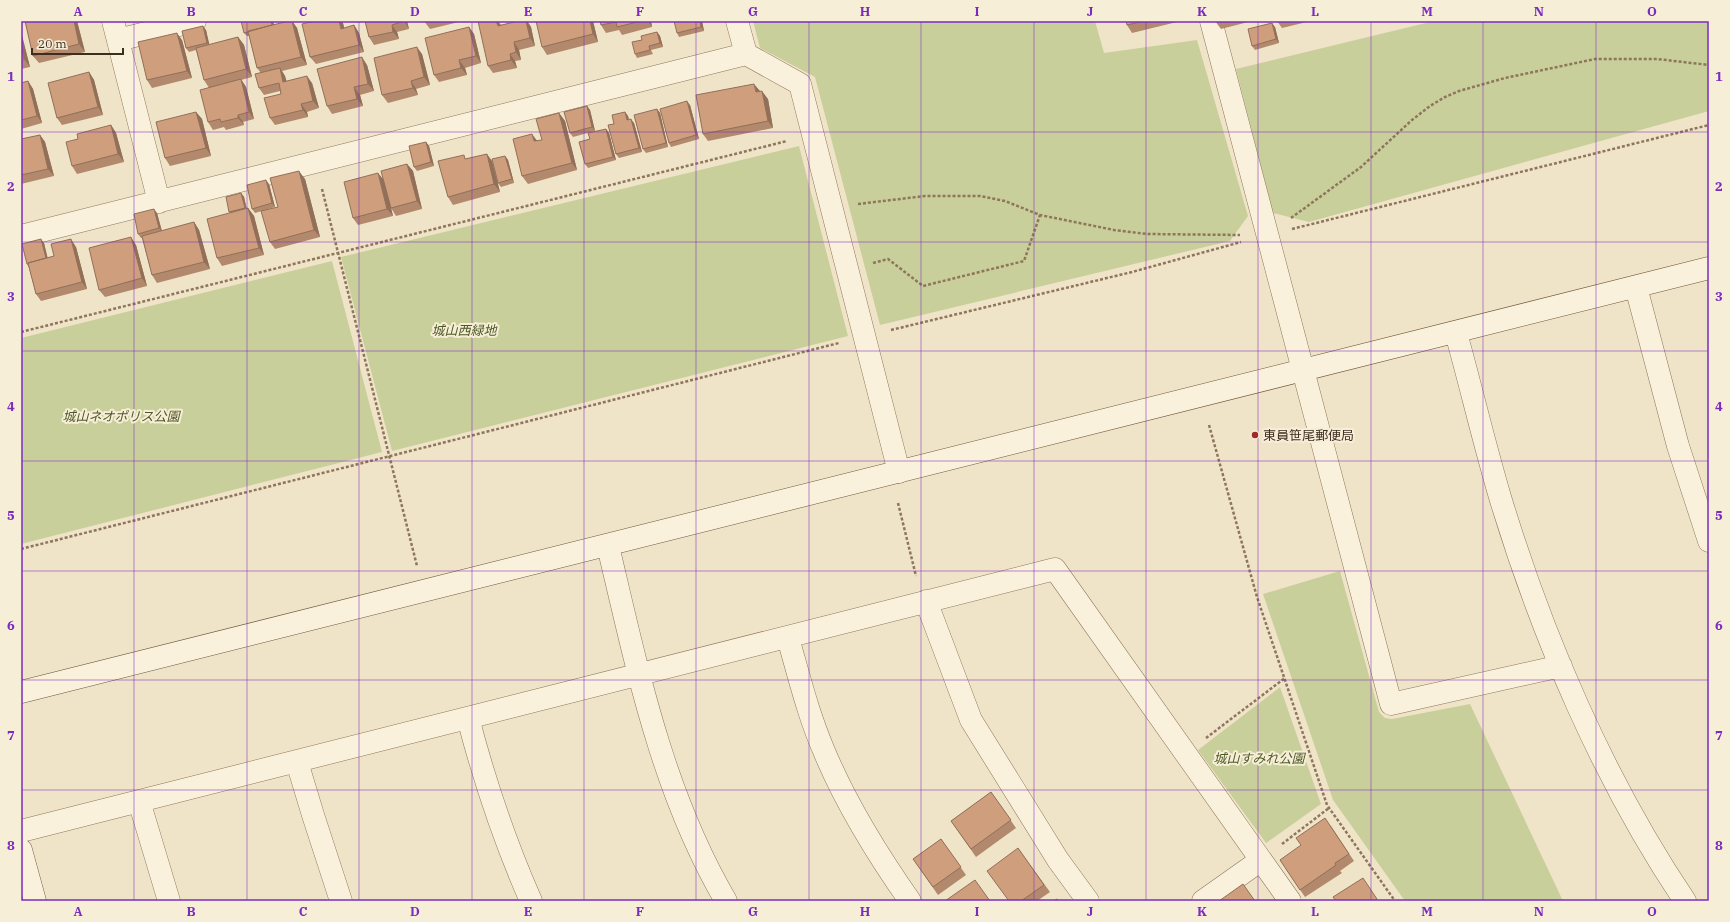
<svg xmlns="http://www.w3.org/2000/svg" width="1730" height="922" font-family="'IBM Plex Serif','Noto Sans JP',serif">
<rect width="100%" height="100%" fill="#f0e4c8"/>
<path fill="#c9cf9b" d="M753,21H1095L1104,53L1197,40L1248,216L1230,241L880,325L815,77L760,48Z
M1434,21H1709V111L1309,222L1273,213L1236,69Z
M799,146L848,336L392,451L341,257Z
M332,261L382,452L21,544V338Z
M1340,571L1379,712L1385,718L1392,719L1470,704L1563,901H1405L1333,800L1263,594Z
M1280,687L1321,804L1266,843L1198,750Z"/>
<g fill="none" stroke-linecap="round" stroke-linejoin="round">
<defs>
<path id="street" d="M113,21L159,202
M737,21L746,54
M1211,21L1391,704L1561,666
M118,40L195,21
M21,236L746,54L800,84L899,472
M1636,287L1678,446L1709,541
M1456,333C1471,387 1484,443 1500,497C1542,636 1604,781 1685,901
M608,546C637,668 662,792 726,901
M926,601L971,720L1058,860L1088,901
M788,638C799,676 808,714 824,751C846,804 877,854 910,901
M468,718C485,783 504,840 531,901
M297,762L313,815L341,901
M139,801L169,901
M21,831L1055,569L1290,901
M1203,901L1261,860"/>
<path id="secondary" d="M21,692L1709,268
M21,850L35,901"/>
</defs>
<use href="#street" stroke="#8d765c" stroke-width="23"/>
<use href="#secondary" stroke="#6f573f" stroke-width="23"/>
<path stroke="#8d765c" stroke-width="2.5" stroke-dasharray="3 2" stroke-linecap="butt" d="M322,189L417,566
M858,204L925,196H980L1005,201L1040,215L1114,230L1147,234L1240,235
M1291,218L1361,167L1412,120L1430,106L1445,97L1459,91L1505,78L1595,59H1657L1709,65
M1292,229L1709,125
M873,263L888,259L923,286L1024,261L1040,215
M891,330L1132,272L1241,242
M21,332L787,141
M1209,425L1257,597L1327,805L1395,901
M898,503L916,576
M21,549L839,343
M1206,738L1285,678
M1282,844L1329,808"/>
<use href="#street" stroke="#faf1dc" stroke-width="22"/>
<use href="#secondary" stroke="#faf1dc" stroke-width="22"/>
</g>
<path fill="#b2896c" d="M25,21H77L85,52L39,63L33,56Z
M273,21L274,25L289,21H292L297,28L307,65L282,71L285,76L286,81L312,83L319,108L307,112L308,117L275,125L270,118L281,94L280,91L264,95L259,88L261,73L257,68L249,36H247L244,33Z
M365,21H407L409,29L397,32L399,39L374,45L369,37Z
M424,21H463L430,29Z
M518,21H527L531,27L535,46L519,50L521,60L515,61L517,68L493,73L488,66L501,25Z
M593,21L598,42L547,55L542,47Z
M600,21H651L652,27L622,35L619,30L606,33L601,25Z
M702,21L704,31L679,37L677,33Z
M1126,21H1177V22L1132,33L1127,25Z
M1215,21H1252L1221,29Z
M1277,21H1311L1282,28Z
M343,23L344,28L354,25L359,33L364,52L316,64L310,57Z
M469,27L474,34L481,63L465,68L467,75L439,82L434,75Z
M1275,27L1279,43L1255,50L1252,46Z
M206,30L209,45L238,37L244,45L252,77L241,80L246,87L254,119L243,122L244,125L226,130L224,127L213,130L208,122L209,88L204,80L196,50L189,52L186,48Z
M657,32L660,36L663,47L651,50L653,54L637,58L635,54L642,40Z
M21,34L30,67L21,69Z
M182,40L192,78L152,88L147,80Z
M422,54L430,85L416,89L418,95L388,103L382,95Z
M367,65L374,91L360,95L363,106L332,114L327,106Z
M89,72L94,80L103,115L62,125L57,118Z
M28,81L33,89L42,123L21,129V83Z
M768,99L773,128L708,141L703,134Z
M690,105L699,139L671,147L669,143Z
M587,106L590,110L595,131L573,137L570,133Z
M657,109L660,113L668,147L646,153L643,149Z
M196,112L202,119L211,156L170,166L165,158Z
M625,112L628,116L629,120L634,123L642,152L619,158L616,154L614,124Z
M559,113L565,121L577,170L528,184L522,176L537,141L542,140Z
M111,125L116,133L124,162L77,174L72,166L78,139Z
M606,129L609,133L616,160L588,168L585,164L590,139Z
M40,135L45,142L54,176L21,184V139Z
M426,142L429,146L434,166L417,171L414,167Z
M505,156L508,160L514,183L501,187L498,183Z
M467,159L492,161L500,192L453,205L448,197Z
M407,164L413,171L422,209L396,216L391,208L389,200L393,216L358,225L353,218L383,180Z
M305,179L320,237L275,249L270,242L278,207Z
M269,184L275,207L255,213L252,209Z
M241,193L244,197L247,209L248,208L254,216L264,255L222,266L217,258L230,213L229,212Z
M157,213L162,231L194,222L199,230L210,269L157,283L152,275L142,238H141L138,234Z
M44,243L47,258L54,256L76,247L87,289L41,301L36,294L29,268L27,264Z
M136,245L147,286L105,297L99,290Z
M991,792L1016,828L976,857L951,821Z
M1331,826L1354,861L1340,871L1342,873L1305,897L1280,860Z
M941,839L966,875L938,895L913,859Z
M1018,848L1050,892L1037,901H1009Z"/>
<path fill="#916f58" d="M74,21H77L85,52L79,44Z
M271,21H273L275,29L272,26Z
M292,21L297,28L307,65L301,57Z
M339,21H341L343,23L346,36L341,29Z
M404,21H407L409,29Z
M496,21H498L501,25L503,34L498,26Z
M526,21H527L531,27L535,46L530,38Z
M590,21H593L598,42L593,34Z
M648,21H651L652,27Z
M700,21H702L704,31L701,27Z
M1272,23L1275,27L1279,43L1276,39Z
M354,25L359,33L364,52L359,45Z
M392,25L397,32L399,39L393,32Z
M203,26L206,30L210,47L207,43Z
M469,27L474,34L481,63L476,56Z
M657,32L660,36L663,47L660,43Z
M177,33L182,40L192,78L187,71Z
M21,34L22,35L30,67L24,59L21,46Z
M238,37L244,45L252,77L246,69Z
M514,42L519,50L521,60L516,52Z
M417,47L422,54L430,85L424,77Z
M510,54L515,61L517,68L511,60Z
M362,57L367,65L374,91L368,84Z
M459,60L465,68L467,75L461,68Z
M280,68L285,76L289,89L283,82Z
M89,72L94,80L103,115L98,107Z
M307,76L312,83L319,108L313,101Z
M241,79L246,87L254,119L249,112Z
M28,81L33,89L42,123L37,116Z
M411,81L416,89L418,95L413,88Z
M754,84L760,91L761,100L756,92Z
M354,87L360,95L363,106L357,99Z
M762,91L768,99L773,128L768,121Z
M687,101L690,105L699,139L696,135Z
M301,104L307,112L308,117L303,110Z
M587,106L590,110L595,131L592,127Z
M657,109L660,113L668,147L666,143Z
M196,112L202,119L211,156L206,148Z
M625,112L628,116L630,124L627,120Z
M559,113L565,121L577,170L572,163Z
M238,115L243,122L244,125L238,118Z
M631,119L634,123L642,152L639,148Z
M111,125L116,133L124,162L118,154Z
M606,129L609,133L616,160L613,157Z
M532,134L538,142L534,141Z
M40,135L45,142L54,176L48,169Z
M426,142L429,146L434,166L431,162Z
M487,154L492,161L500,192L494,184Z
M505,156L508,160L514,183L512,179Z
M407,164L413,171L422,209L417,201Z
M299,171L305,179L320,237L314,230Z
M378,173L384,180L393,216L387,209Z
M266,180L269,184L275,207L272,203Z
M241,193L244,197L247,212L245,208Z
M248,208L254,216L264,255L259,248Z
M154,209L157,213L162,232L159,228Z
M194,222L199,230L210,269L204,262Z
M131,237L136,245L147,286L142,278Z
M41,239L44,243L49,263L46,259Z
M71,239L76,247L87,289L82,282Z"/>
<path fill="#cf9f7d" stroke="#916f58" d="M25,21H74L79,44L33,56Z
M241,21H271L272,25L244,33Z
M289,21H292L301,57L257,68L248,31Z
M314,21H339L341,29L354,25L359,45L310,57L302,24Z
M365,21H404L392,25L393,32L369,37Z
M478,21H496L498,26L518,21H526L530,38L514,42L516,52L510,54L511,60L488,66Z
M536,21H590L593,34L542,47Z
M600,21H641L617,27L616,22L601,25Z
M674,21H700L701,27L677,33Z
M1126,21H1144L1127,25Z
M1272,23L1276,39L1252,46L1248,29Z
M203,26L207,43L186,48L182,31Z
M469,27L476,56L459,60L461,68L434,75L425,38Z
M657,32L660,43L649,46L650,50L635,54L632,42L642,40L641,36Z
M177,33L187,71L147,80L138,42Z
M238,37L246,69L204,80L196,48Z
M21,46L24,59L21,60Z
M417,47L424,77L411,81L413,88L382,95L374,58Z
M362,57L368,84L354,87L357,99L327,106L317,69Z
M280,68L283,82L307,76L313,101L301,104L303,110L270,118L264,98L281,94L279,83L259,88L255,74Z
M89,72L98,107L57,118L48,83Z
M241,79L249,112L238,115V118L221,122L220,119L208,122L200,90Z
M28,81L37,116L21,120V83Z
M754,84L756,92L762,91L768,121L703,134L696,95Z
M687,101L696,135L669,143L660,109Z
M587,106L592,127L570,133L564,112Z
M657,109L666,143L643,149L634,115Z
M196,112L206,148L165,158L156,122Z
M625,112L627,120L631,119L639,148L616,154L608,125L614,124L612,115Z
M559,113L572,163L522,176L513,139L532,134L534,141L542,140L536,119Z
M111,125L118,154L72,166L66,142L78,139L77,134Z
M606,129L613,157L585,164L579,142L590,139L588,133Z
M40,135L48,169L21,175V139Z
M426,142L431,162L414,167L409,146Z
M487,154L494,184L448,197L438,161L464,155L465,159Z
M505,156L512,179L498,183L492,159Z
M407,164L417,201L391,208L381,171Z
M299,171L314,230L270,242L261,211L278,207L270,178Z
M378,173L387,209L353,218L344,182Z
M266,180L272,203L252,209L247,185Z
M241,193L245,208L229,212L226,197Z
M248,208L259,248L217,258L207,219Z
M154,209L159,228L138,234L134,214Z
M194,222L204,262L152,275L142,236Z
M131,237L142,278L99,290L89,248Z
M41,239L46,258L28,263V264H27L22,244Z
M71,239L82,282L36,294L28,263L54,256L51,244Z
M991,792L1011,820L971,849L951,821Z
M1325,818L1349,854L1335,863L1336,865L1300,890L1280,860L1301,845L1296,838Z
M941,839L961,867L933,887L913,859Z
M1018,848L1044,885L1021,901H1009L987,871Z
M1363,878L1377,899L1375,901H1336L1333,897Z
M975,880L990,901H945Z
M1243,884L1255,901H1219Z
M1057,899L1058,901H1053Z"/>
<path fill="none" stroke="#7b2cbf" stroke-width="1" stroke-opacity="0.55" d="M134,21V901M247,21V901M359,21V901M472,21V901M584,21V901M696,21V901M809,21V901M921,21V901M1034,21V901M1146,21V901M1258,21V901M1371,21V901M1483,21V901M1596,21V901M21,132H1709M21,242H1709M21,351H1709M21,461H1709M21,571H1709M21,680H1709M21,790H1709"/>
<circle fill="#9e2a2b" stroke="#f7eed8" stroke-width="1.5" cx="1255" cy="435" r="4"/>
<g text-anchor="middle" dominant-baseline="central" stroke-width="4" stroke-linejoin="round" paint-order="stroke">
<g font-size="13" font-style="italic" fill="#4d5a26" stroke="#f7eed8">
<text x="464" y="330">城山西緑地</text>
<text x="121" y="416">城山ネオポリス公園</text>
<text x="1259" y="758">城山すみれ公園</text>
</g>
<g font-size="13" fill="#3d2e20" stroke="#f7eed8" text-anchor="start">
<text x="1263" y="435">東員笹尾郵便局</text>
</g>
</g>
<rect width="1730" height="922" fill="none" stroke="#f7eed8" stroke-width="44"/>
<path d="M32 48v6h91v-6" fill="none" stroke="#3d2e20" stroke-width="2"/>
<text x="38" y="48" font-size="12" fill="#3d2e20" stroke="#f7eed8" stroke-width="3" paint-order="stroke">20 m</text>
<rect x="22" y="22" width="1686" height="878" fill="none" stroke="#7b2cbf" stroke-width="1.5"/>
<g font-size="13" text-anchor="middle" font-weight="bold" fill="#7b2cbf">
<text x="78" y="16">A</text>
<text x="191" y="16">B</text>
<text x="303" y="16">C</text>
<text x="415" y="16">D</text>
<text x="528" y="16">E</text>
<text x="640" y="16">F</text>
<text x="753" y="16">G</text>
<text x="865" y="16">H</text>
<text x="977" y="16">I</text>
<text x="1090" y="16">J</text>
<text x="1202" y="16">K</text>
<text x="1315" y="16">L</text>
<text x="1427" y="16">M</text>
<text x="1539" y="16">N</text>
<text x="1652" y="16">O</text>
<text x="11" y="81">1</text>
<text x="1719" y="81">1</text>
<text x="11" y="191">2</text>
<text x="1719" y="191">2</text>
<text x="11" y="301">3</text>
<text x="1719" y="301">3</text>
<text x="11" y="411">4</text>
<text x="1719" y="411">4</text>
<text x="11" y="520">5</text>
<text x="1719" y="520">5</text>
<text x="11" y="630">6</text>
<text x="1719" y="630">6</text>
<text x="11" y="740">7</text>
<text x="1719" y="740">7</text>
<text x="11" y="850">8</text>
<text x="1719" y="850">8</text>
<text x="78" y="916">A</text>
<text x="191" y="916">B</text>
<text x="303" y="916">C</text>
<text x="415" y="916">D</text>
<text x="528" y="916">E</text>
<text x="640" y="916">F</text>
<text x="753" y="916">G</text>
<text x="865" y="916">H</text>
<text x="977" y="916">I</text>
<text x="1090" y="916">J</text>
<text x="1202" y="916">K</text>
<text x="1315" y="916">L</text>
<text x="1427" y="916">M</text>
<text x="1539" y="916">N</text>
<text x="1652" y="916">O</text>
</g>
</svg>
